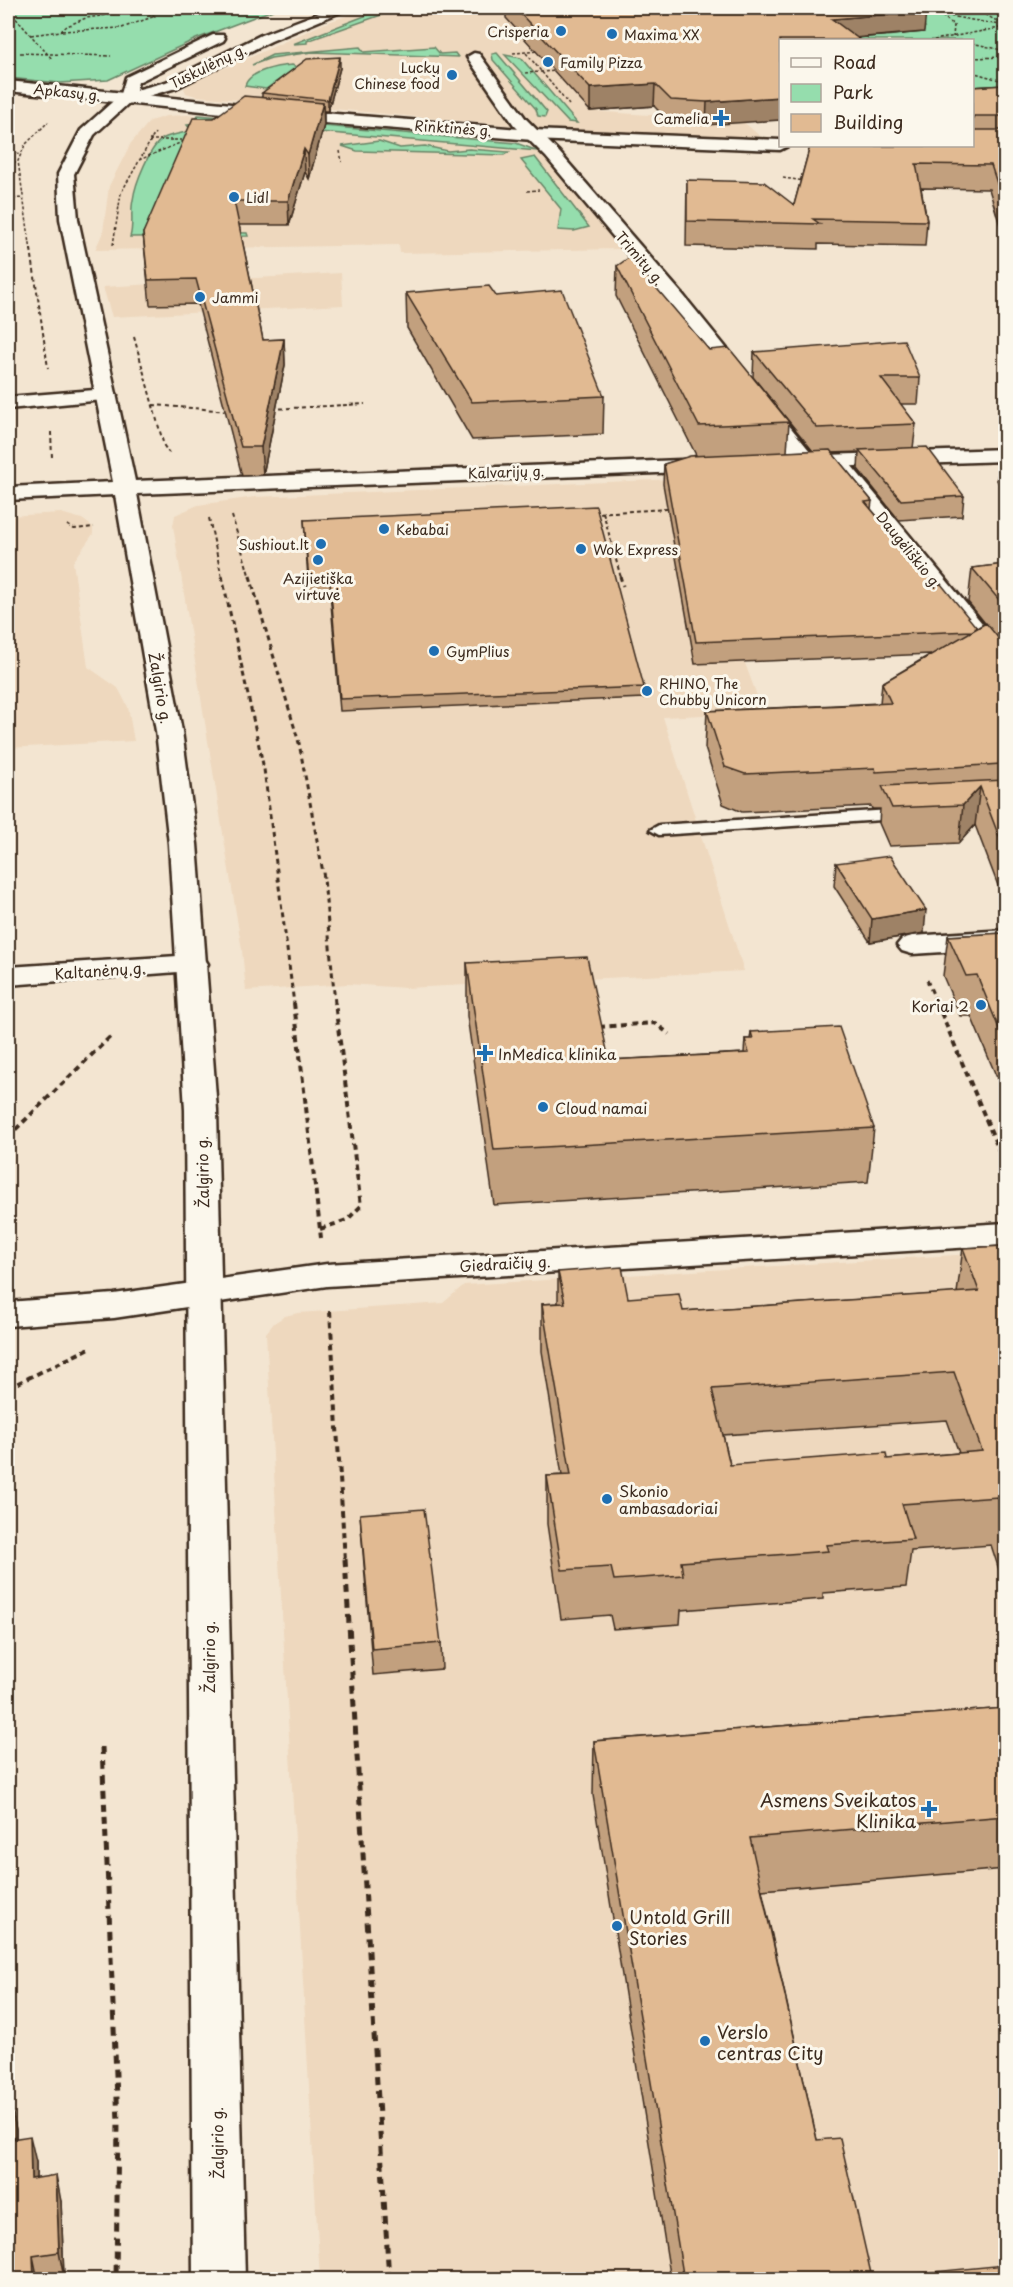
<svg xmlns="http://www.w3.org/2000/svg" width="1013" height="2287" font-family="'Playpen Sans',sans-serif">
<rect width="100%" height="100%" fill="#f3e5d1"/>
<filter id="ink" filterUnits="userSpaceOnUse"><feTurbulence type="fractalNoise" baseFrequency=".0167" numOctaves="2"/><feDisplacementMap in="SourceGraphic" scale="12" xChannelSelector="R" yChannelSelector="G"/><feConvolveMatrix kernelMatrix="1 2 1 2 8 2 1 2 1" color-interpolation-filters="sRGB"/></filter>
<g filter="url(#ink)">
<path fill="#eed8be" d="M369,8H802L537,53L590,111L649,115L730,110L762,138L550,129L471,122L196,96L186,93L184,88L205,74L231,66L323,24Z
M187,115L525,145L538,151L621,249L400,253L399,245L95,250L103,232L109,186L131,143L150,121L166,116Z
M341,273L343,305L112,317L103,287Z
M677,479L763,712L663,717L744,971L406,988L348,984L246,991L242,950L173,526L175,515L198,505L255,497Z
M61,513L82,519L93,527V534L73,562L88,667L118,688L128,707L134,741L8,748V516Z
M1005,1252V2279H320L266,1333L274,1323L285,1316L298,1313L443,1303L464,1285Z"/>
<path fill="#95ddad" stroke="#688466" stroke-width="1.5" d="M8,8H278L196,39L108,80L60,83L8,78Z
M385,8H401L307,41V43L293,44Z
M829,8H1005V93L973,95L972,40H786L886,36L904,34L925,27L918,22Z
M360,47L364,52L434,47L440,54L455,53L458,57L312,52L271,58L252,65L272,55Z
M497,53L547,112L545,117L538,116L536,109L493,60L492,54Z
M505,55L521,58L577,123L568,122Z
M292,65L297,67L266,89L245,86C248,71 278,66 292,65Z
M198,115L516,143L538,151L203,122L196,118Z
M194,124L201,232L247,233L248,236L130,237C134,224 130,212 133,200C135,184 150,145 164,138C172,134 183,134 191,130L187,125Z
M379,141L400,148L425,146L448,151L469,149L509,152L504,155L357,151L342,146Z
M535,157L589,227L574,231L558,230L561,209L521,160Z"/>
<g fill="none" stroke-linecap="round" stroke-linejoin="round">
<defs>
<path id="lane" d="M906,809L915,814L912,818L659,835L650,830L659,825Z"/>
<path id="street" d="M474,53L479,54L526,119L558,151L684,296L814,456L817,461L814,466H798L670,304L546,157L514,125L467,57Z
M107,389L114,391L117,395L114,399L8,409V397Z
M843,463L851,465L1006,652V676L997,674L835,475L832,470L835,465Z
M1006,930V948L912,954L902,951L897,945L902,939L912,936Z
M193,955L204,958L208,964L204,970L8,985V967Z
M1006,1223V1245L327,1286L114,1318L8,1326V1302L114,1294L327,1264Z"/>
<path id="secondary" d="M8,81L299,111L533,130L780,140V146H788L780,150L533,140L299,121L8,91Z"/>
<path id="primary" d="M332,8H350L271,41L176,88L131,101L94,135L74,174L78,219L135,481L707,459L715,460L718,465L715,470L707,471L137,494L182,731L197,844L217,1110L245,2280H193L185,1110L169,844L156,731L115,495L8,500V487L113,482L60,219L58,174L81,130L121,94L126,77L213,35H223L225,38L223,41L138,82L136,90L166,82L261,35Z
M1006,449V461L795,468L787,467L784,462L787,457L795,456Z"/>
</defs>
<use href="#lane" stroke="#3b2a1e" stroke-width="5"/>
<use href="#street" stroke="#3b2a1e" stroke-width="5"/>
<use href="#secondary" stroke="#3b2a1e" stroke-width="5"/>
<use href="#primary" stroke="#3b2a1e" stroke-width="5"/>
<path stroke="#3b2a1e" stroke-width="1.5" stroke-dasharray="3 2" stroke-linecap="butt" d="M972,8L1003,24
M921,11L1006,26
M8,14H12L52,59
M942,16L954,25L953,37
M62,31L122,28L155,16L142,10
M31,35L61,31L67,26L86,18L142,10L141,8
M934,40L1005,27
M972,43L1006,51
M20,53L111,56
M513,53L541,51
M526,53L569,105
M972,58L1006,57
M972,72L1006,82
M525,73L556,71
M149,140H185
M8,147L19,155
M340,151L342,162
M139,160L187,140
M8,164L18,161
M783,178L805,181
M527,191L539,190
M8,199L23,198
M113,245L121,193L155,133
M31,251L18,161L25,145L48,122"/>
<path stroke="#3b2a1e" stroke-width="2" stroke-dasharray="4 3" stroke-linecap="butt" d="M31,249L48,368
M134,337L164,446L169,453
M153,405L229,411
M273,409L365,404
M51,432L52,458
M603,512L621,578
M593,513L669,509
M232,516L250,578
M209,518L222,578
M67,525L74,529L94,527"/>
<path stroke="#3b2a1e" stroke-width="3" stroke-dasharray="5 4" stroke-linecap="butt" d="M222,576L264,769L294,1004
M250,576L299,743L324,878L335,1004
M620,576L623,586
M927,980L937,1004"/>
<path stroke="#3b2a1e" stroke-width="4" stroke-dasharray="6 4.5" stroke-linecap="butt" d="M294,1003L321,1238
M937,1003L1006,1167
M599,1027L655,1023L669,1034
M8,1137L112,1035
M320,1229L347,1220L361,1206L335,1003
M330,1311L345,1561
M8,1388L90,1348"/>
<path stroke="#3b2a1e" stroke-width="5" stroke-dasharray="8 6" stroke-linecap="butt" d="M345,1559L389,2280
M102,1747L118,2122L116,2280"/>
<use href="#lane" fill="#fbf7ec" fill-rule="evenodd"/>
<use href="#street" fill="#fbf7ec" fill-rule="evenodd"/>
<use href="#secondary" fill="#fbf7ec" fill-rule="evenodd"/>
<use href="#primary" fill="#fbf7ec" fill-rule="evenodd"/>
</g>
<path fill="#c2a07e" stroke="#3b2a1e" stroke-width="1.5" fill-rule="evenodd" d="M506,8H515L924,32L856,38L706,125L670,123L654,106L590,111L506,18Z
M340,68L328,111H324V125L309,179L305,172L289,225H239L263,340L284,339L285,365L263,475L242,476L198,304L150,305L143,233L214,118L262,97V93Z
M1005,85V242L989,189L921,188L927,221L925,246L818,244V249L686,246L687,180L794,205L810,146H972V87Z
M617,266L789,422L787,452L813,451L753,377L754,352L920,378L918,404H900L916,424L913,448L964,496L962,516L899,520L858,469L859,452L832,453L872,501L871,509L935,585L977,628L985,623L968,602L972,568L1005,564V904L975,825L959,843L889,846L879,823L880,809H872L871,806L742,812L723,804L705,748L707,711L880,703L882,683L931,654L695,664L663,484L664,464L696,455L616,296Z
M406,293L496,296L604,396L603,434L472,440L407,328Z
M1005,447V494L997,480L1001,448Z
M304,520L644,687V698L340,711L330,592L309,593Z
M836,863L924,933L870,942L834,886Z
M1005,933V1097L971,1016H960L943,976L948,936Z
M467,963L609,1060L744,1053L745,1039H750L751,1032L874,1128L868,1182L494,1205L467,1016Z
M1005,1246V1585H1004L991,1545L911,1551L906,1587L823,1593V1599L681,1610L680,1624L613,1629L610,1615L561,1619L547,1524V1476L562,1475L542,1351V1304L558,1303V1272L628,1298L683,1311L957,1293L963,1248ZM947,1420L959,1453L887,1459L730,1465L723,1435Z
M360,1514L441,1643L442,1669L373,1675L362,1540Z
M1005,1708V1869L762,1890L817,2140L872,2278L1005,2280H671L593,1795L594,1741Z
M11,2104L16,2130V2138L36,2162V2179L61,2201L64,2278L53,2280H8Z"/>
<path fill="#9e8266" stroke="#3b2a1e" stroke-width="1.5" d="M926,11L924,32L831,40L832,19Z
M340,57V68L328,111V100Z
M655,84L654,106L590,111V88Z
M780,97V120L706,125L707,102Z
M323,103L324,125L309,179L308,155Z
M304,149L305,172L289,225L288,201Z
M284,339L285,365L263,475L261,447Z
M1005,759V791L997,801L1001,764Z
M980,787L975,825L959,843L963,805Z
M926,910L924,933L870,942L872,919Z
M11,2104L16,2130V2165L11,2139Z
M30,2136L36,2162V2205L31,2179Z
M56,2175L61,2201L64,2278L59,2252Z
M33,2256L38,2280H34Z"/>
<path fill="#e1ba92" stroke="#3b2a1e" stroke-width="1.5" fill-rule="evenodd" d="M515,8H921L926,11L832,19L860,40H780V97L707,102L671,100L655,84L590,88Z
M340,57L328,100L262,93L307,59Z
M1005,85V116H974L972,120V87Z
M244,96L323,103L308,155L304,149L288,201H234L263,340L284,339L261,447H241L196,279L148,280L143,233L193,118H214Z
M972,130H1005V208L991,165L916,164L927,221L813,219L820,224L687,221V180L764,182L794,205L810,146H972Z
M630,257L709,350L729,348L789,422L699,426L617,266Z
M489,286L496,296L562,290L604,396L472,402L406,293Z
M904,340L920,378H881L916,424L817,428L754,352Z
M927,447L964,496L901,500L859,450Z
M1005,447V455L1001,448Z
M830,450L872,501L865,502L935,585L941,584L977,628L972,631L696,642L664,464L690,456Z
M596,506L644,687L340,699L330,581H309L304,520Z
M1005,564V607L972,568Z
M986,623L1000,640L1005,641V759L1001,764L876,772L875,768L745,774L725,767L707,711L891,703L882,683Z
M1005,780V852L980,787L963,805L892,808L882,786Z
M890,856L926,910L872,919L836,863Z
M1005,933V1043L977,975L966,976L948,936Z
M587,957L609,1060L749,1053L745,1039H753L751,1032L839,1027L874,1128L494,1150L467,963Z
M1005,1246V1518L998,1497L902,1504L913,1539L826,1545L828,1551L681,1562L683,1575L614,1580L611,1567L562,1570L547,1476L571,1475L542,1304L565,1303L558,1272L622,1267L628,1298L679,1294L683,1311L979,1291L963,1248ZM954,1372L982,1451L887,1459L886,1453L730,1465L712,1389Z
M424,1509L441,1643L372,1649L360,1514Z
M1005,1708V1816L750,1838L817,2140L840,2138L872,2278L1005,2265V2280H684L594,1741Z
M11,2104V2139L30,2136L31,2179L56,2175L59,2252L33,2256L34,2280H8V2105Z"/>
</g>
<g fill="#1f6fb2" stroke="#fbf7ec" stroke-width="2">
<circle cx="561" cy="31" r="6"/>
<circle cx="612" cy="34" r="6"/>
<circle cx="548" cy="62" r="6"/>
<circle cx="452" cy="75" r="6"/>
<path d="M718 109h6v6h6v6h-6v6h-6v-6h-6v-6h6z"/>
<circle cx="234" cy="197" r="6"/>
<circle cx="200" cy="297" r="6"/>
<circle cx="384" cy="529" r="6"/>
<circle cx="321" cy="544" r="6"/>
<circle cx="581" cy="549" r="6"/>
<circle cx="318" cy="560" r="6"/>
<circle cx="434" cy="651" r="6"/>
<circle cx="647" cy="691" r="6"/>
<circle cx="981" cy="1005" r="6"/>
<path d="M482 1044h6v6h6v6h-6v6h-6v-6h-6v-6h6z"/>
<circle cx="543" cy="1107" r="6"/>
<circle cx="607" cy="1499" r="6"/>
<path d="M926 1800h6v6h6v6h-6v6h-6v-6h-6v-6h6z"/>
<circle cx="617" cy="1926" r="6"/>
<circle cx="705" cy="2041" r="6"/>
</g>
<g text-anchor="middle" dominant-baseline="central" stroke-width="6" stroke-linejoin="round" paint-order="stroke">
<g font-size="14" fill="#3b2a1e" stroke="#fbf7ec" text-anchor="start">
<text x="549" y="31" text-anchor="end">Crisperia</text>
<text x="624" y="34">Maxima XX</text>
<text x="560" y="62">Family Pizza</text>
<text x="440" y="67" text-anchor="end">Lucky<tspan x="440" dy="16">Chinese food</tspan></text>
<text x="709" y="118" text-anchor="end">Camelia</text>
<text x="246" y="197">Lidl</text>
<text x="212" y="297">Jammi</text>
<text x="396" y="529">Kebabai</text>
<text x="309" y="544" text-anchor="end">Sushiout.lt</text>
<text x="593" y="549">Wok Express</text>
<text x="318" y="578" text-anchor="middle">Azijietiška<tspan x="318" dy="16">virtuvė</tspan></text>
<text x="446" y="651">GymPlius</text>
<text x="659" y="683">RHINO, The<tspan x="659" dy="16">Chubby Unicorn</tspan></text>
</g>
<g font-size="14" fill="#3b2a1e" stroke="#fbf7ec">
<text transform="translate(208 66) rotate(-26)">Tuskulėnų g.</text>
<text transform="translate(67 92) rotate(6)">Apkasų g.</text>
<text transform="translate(453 128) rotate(4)">Rinktinės g.</text>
<text transform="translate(640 258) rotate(49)">Trimitų g.</text>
<text transform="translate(506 472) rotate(-2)">Kalvarijų g.</text>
<text transform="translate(909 550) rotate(51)">Daugėliškio g.</text>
</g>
<g font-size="15" fill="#3b2a1e" stroke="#fbf7ec">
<text transform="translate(161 688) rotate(80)">Žalgirio g.</text>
<text transform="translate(100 970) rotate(-4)">Kaltanėnų g.</text>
<text transform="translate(202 1172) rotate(-91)">Žalgirio g.</text>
<text transform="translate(505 1263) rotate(-3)">Giedraičių g.</text>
<text transform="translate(208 1657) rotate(-90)">Žalgirio g.</text>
<text transform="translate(217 2143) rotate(-91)">Žalgirio g.</text>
</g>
<g font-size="15" fill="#3b2a1e" stroke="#fbf7ec" text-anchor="start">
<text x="969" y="1005" text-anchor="end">Koriai 2</text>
<text x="498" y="1053">InMedica klinika</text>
<text x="555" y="1107">Cloud namai</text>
<text x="619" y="1490">Skonio<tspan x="619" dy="17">ambasadoriai</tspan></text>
</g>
<g font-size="18" fill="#3b2a1e" stroke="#fbf7ec" text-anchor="start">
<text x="916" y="1799" text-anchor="end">Asmens Sveikatos<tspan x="916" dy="21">Klinika</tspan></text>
<text x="629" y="1916">Untold Grill<tspan x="629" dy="21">Stories</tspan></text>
<text x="717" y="2031">Verslo<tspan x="717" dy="21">centras City</tspan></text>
</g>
</g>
<rect width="1013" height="2287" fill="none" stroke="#fbf7ec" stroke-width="30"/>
<rect x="15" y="15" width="983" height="2257" fill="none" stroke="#3b2a1e" stroke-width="2" filter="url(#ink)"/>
<rect x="779" y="39" width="195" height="108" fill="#fbf7ec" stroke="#aea59a" stroke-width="1.5"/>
<rect x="791" y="58" width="30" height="9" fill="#fbf7ec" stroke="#aea59a" stroke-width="1.5"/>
<text x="833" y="69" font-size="18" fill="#3b2a1e">Road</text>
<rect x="791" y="84" width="30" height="18" fill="#95ddad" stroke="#aea59a" stroke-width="1.5"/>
<text x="833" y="99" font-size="18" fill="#3b2a1e">Park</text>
<rect x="791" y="114" width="30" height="18" fill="#e1ba92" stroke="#aea59a" stroke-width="1.5"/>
<text x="833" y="129" font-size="18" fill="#3b2a1e">Building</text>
</svg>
